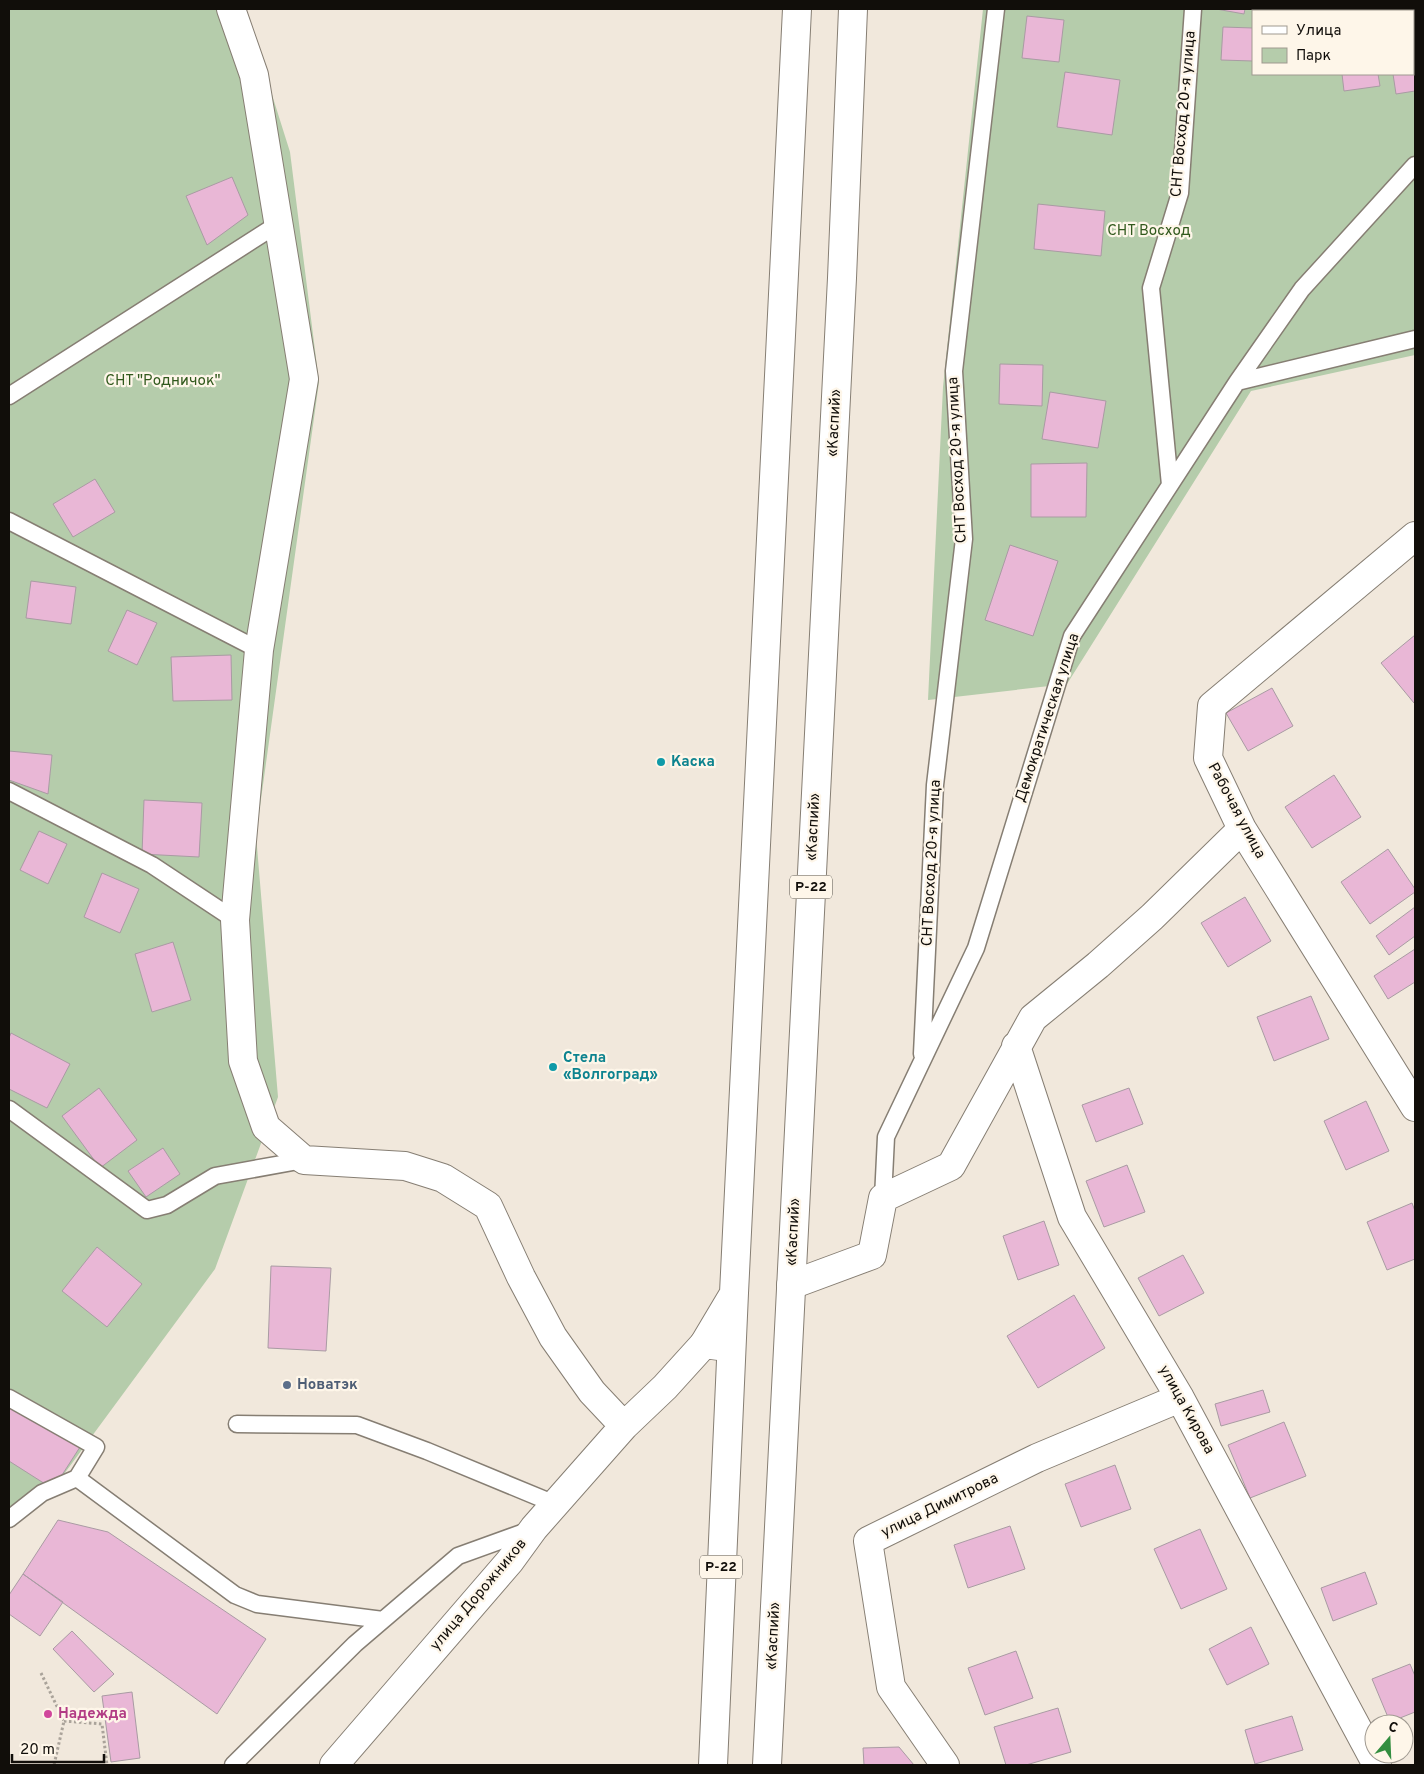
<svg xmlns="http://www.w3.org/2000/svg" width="1424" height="1774" font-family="Overpass,sans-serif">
<rect width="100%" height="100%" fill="#f1e8dc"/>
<path fill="#b5ccab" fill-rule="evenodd" d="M9,9H245L290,152L319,382L256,835L278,1097L215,1269L53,1489L9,1523Z
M983,9H1415V355L1251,391L1067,684L928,700L943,387ZM1253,11H1413V74H1253Z"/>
<path fill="#e9b7d6" stroke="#a99ba3" d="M1216,9H1245L1244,14Z
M1027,16L1064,20L1059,62L1022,58Z
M1415,21V91L1396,94L1393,74H1413V22Z
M1223,27L1253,28V61L1221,60Z
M1065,72L1120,80L1112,135L1057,127Z
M1342,74H1378L1380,86L1344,91Z
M232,177L248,215L207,245L186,196Z
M1038,204L1105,211L1101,256L1034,249Z
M1000,364L1043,365L1042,406L999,404Z
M1050,392L1106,401L1098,448L1042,439Z
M1087,463L1086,517H1031V464Z
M95,479L115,512L73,537L53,504Z
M1010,545L1058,561L1033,636L985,620Z
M31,581L76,587L71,624L26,618Z
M127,610L157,623L137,665L108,651Z
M1415,635V702L1414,703L1381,663Z
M231,655L232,700L173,701L171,657Z
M1272,688L1293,726L1248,751L1226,713Z
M9,751L52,755L48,794L9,780Z
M1334,775L1361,817L1312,848L1285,807Z
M144,800L202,803L199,857L142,854Z
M39,831L67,844L48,884L20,870Z
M1388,849L1415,889V892L1370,924L1341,882Z
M102,873L139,889L120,933L84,917Z
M1245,897L1271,941L1228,967L1201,923Z
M1415,907V936L1389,955L1376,936Z
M173,942L191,1000L152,1012L135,954Z
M1415,949V982L1388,999L1374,976Z
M1311,996L1329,1039L1274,1061L1257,1017Z
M11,1033L70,1064L47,1108L9,1089V1038Z
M99,1088L137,1140L100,1168L62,1116Z
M1129,1088L1143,1124L1096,1142L1082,1105Z
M1366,1101L1389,1151L1346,1170L1324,1121Z
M163,1148L180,1174L146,1197L128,1171Z
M1127,1165L1145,1212L1104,1227L1086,1181Z
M1412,1203L1415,1211V1259L1387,1270L1367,1222Z
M1044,1221L1059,1265L1018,1280L1003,1236Z
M97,1247L142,1284L107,1327L62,1291Z
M1183,1255L1204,1293L1159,1316L1138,1278Z
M271,1266L331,1268L326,1351L268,1348Z
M1074,1295L1105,1348L1038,1388L1007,1336Z
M1263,1390L1270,1412L1221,1426L1215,1404Z
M9,1403L80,1447L53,1489L9,1461Z
M1284,1422L1306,1476L1250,1498L1228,1445Z
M1115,1465L1131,1509L1081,1527L1065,1484Z
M58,1520L108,1532L266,1639L217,1714L23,1574Z
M1010,1526L1025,1569L968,1588L954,1545Z
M1200,1529L1227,1589L1181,1609L1154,1549Z
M1365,1572L1377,1604L1333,1621L1321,1588Z
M23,1574L63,1602L40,1636L9,1614V1595Z
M1251,1627L1269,1664L1227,1685L1209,1649Z
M72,1631L114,1674L94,1692L53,1649Z
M1016,1651L1033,1698L985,1715L968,1668Z
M1410,1664L1415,1676V1712L1390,1722L1372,1679Z
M132,1692L140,1758L111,1762L102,1696Z
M1058,1708L1071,1752L1026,1765H1006L994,1727Z
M1292,1716L1303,1750L1255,1764L1245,1730Z
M899,1747L914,1765H864L863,1748Z"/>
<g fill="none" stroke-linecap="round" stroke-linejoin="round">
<defs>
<path id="lane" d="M1237,382L1302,289L1415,165
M9,396L278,224
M1170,485L1151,288L1180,193L1193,9
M9,521L259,650
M9,791L152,865L235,920
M922,1054L935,785L964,539L954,371L996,9
M9,1109L147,1210L167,1205L215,1176L304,1160
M883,1198L886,1137L976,948L1072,636L1237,382L1415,339
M9,1398L96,1447L77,1478
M237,1424L357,1425L427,1451L555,1504
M77,1478L235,1595L257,1604L383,1620
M9,1519L42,1493L77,1478
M233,1765L355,1644L458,1556L530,1530"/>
<path id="street" d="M231,9L254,75L304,379L259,650L235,920L243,1061L266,1127L304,1160L405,1166L443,1178L488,1206L521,1277L553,1337L592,1392L624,1426
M1415,536L1212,706L1208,758L1242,829L1415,1107
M1016,1046L1072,1217L1180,1398L1377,1765
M791,1285L872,1255L883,1198L951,1166L1033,1018L1098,965L1152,917L1242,829
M334,1765L510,1561L534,1528L624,1426L665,1387L704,1344L727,1347
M945,1765L891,1687L868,1541L1037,1458L1180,1398"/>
<path id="highway" d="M704,1344L732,1297
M713,1765L734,1293L797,9
M767,1765L842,278L853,9"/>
</defs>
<use href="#lane" stroke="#867e73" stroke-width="19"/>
<use href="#street" stroke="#867e73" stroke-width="30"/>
<use href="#highway" stroke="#867e73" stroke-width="30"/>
<path stroke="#aaa39a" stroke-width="3" stroke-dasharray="2.5 2.5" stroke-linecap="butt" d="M41,1673L64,1721L54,1765
M64,1721L102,1724L107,1765"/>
<use href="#lane" stroke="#fff" stroke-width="16"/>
<use href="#street" stroke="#fff" stroke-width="28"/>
<use href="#highway" stroke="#fff" stroke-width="28"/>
</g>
<g fill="#0f9aa8" stroke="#fef6e9" stroke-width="2">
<circle cx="661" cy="762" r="5"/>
<circle cx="553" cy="1067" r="5"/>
</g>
<circle fill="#5c6f8a" stroke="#fef6e9" stroke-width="2" cx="287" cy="1385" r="5"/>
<circle fill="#d1479c" stroke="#fef6e9" stroke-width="2" cx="48" cy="1714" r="5"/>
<g text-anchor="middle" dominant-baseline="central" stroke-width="4.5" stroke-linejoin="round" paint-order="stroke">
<g fill="#fef6e9" stroke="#58544d" stroke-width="1">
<rect x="790" y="875.5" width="42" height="23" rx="4"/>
<rect x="700" y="1555.5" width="42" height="23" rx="4"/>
</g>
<g font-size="14" font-weight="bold" fill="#110e0a">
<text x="811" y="887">Р-22</text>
<text x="721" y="1567">Р-22</text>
</g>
<g font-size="15" fill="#110e0a" stroke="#fef6e9">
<text transform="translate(1184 114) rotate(-85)">СНТ Восход 20-я улица</text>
<text transform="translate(835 423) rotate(-87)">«Каспий»</text>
<text transform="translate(958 460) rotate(-93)">СНТ Восход 20-я улица</text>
<text transform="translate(1048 718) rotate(-72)">Демократическая улица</text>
<text transform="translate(1236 811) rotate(62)">Рабочая улица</text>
<text transform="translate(814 827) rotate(-87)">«Каспий»</text>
<text transform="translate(932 863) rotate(-87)">СНТ Восход 20-я улица</text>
<text transform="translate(794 1232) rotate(-87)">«Каспий»</text>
<text transform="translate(1186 1410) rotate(61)">улица Кирова</text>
<text transform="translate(940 1506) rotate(-26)">улица Димитрова</text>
<text transform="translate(479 1595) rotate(-50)">улица Дорожников</text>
<text transform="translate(774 1636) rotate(-87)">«Каспий»</text>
</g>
<g font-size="15" fill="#31591d" stroke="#fef6e9">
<text x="1149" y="231">СНТ Восход</text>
<text x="163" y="381">СНТ "Родничок"</text>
</g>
<g font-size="15" font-weight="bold" fill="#0d838f" stroke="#fef6e9" text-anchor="start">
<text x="671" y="762">Каска</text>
<text x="563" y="1058">Стела<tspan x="563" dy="17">«Волгоград»</tspan></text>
</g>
<g font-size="15" font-weight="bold" fill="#4e5e75" stroke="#fef6e9" text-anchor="start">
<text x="297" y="1385">Новатэк</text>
</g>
<g font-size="15" font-weight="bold" fill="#b23c85" stroke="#fef6e9" text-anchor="start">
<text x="58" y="1714">Надежда</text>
</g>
</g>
<rect width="1424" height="1774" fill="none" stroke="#110e0a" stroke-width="20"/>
<rect x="1252" y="10" width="162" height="65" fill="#fef6e9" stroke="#9f9990"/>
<rect x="1262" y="26" width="25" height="8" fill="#ffffff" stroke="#9f9990"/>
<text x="1296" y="35" font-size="15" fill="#110e0a">Улица</text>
<rect x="1262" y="48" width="25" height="15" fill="#b5ccab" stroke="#9f9990"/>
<text x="1296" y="60" font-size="15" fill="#110e0a">Парк</text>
<g transform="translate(1389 1739) rotate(19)"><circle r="24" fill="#fef6e9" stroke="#9f9990"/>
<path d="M0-4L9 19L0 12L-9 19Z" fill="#338e3f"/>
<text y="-8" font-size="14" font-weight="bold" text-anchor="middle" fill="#110e0a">С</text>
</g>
<path d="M12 1754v8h92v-8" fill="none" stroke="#110e0a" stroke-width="2.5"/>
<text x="20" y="1754" font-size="15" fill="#110e0a" stroke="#fef6e9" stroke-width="4" paint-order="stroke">20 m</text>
</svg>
